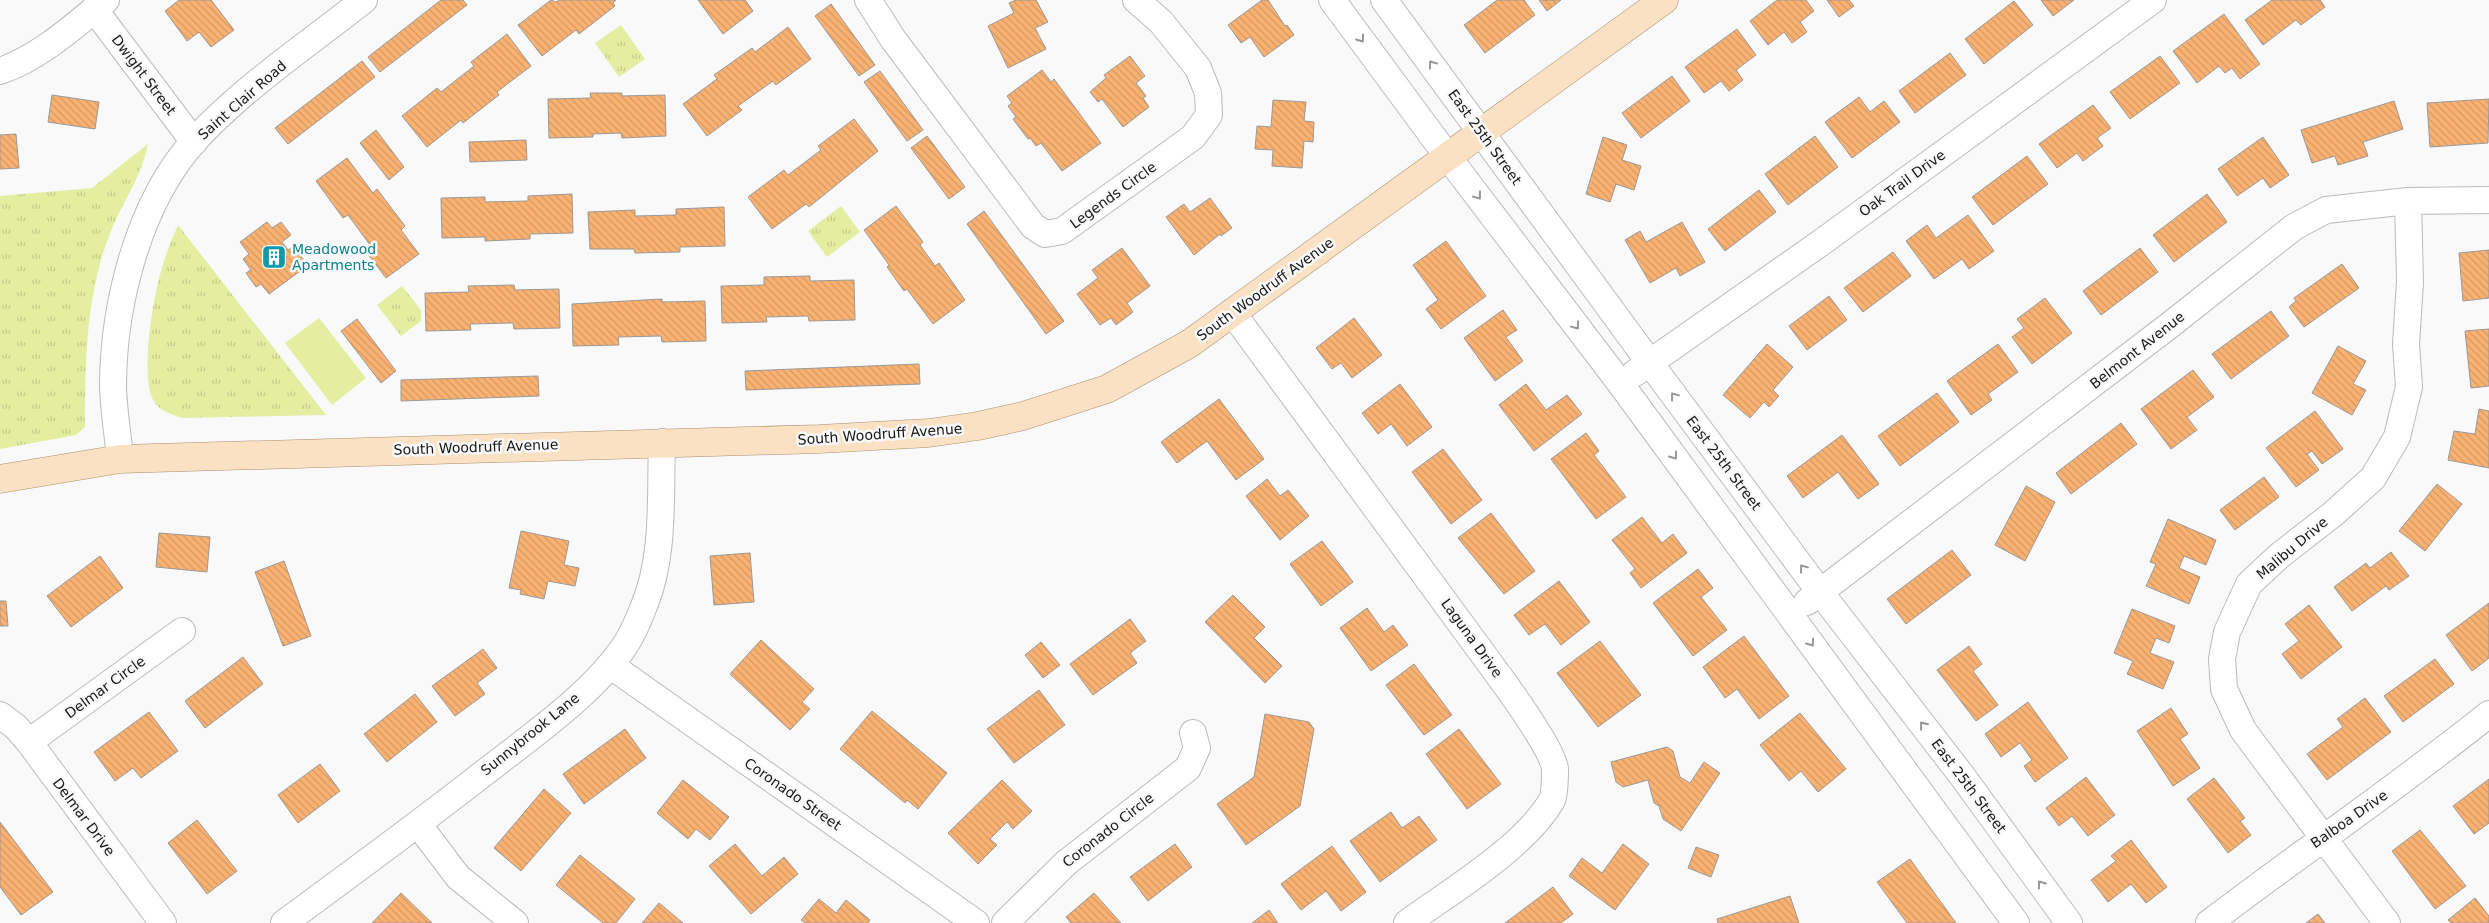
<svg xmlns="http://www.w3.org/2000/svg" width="2489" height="923" font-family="'DejaVu Sans',sans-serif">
<defs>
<pattern id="grass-tufts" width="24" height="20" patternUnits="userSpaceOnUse" patternTransform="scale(1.25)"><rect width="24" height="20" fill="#e3eea1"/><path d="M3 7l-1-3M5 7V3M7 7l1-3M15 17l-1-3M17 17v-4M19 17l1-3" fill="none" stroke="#c2cb8a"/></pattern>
<pattern id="building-back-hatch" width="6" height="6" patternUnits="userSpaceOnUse" patternTransform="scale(1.25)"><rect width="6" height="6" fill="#fab272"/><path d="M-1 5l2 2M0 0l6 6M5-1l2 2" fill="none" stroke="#d69862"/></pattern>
</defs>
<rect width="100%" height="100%" fill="#f9f9fa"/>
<path fill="url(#grass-tufts)" d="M621,25L645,59L619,77L595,43Z
M148,144C142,176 123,201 111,231C86,293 85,361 85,427L76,435L0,449V196L92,188Z
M841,206L860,232L827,257L808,231Z
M178,225L326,415L182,418C171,414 159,411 153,400C140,374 153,297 162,268C166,253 172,239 178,225Z
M402,286L421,310V321L401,336L377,305Z"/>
<path fill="#e3eea1" d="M319,318L366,378L332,405L285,343Z"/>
<path fill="url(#building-back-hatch)" stroke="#9a9998" d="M179,0H211L234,30L211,47L199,32L187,41L165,11Z
M441,0H463L467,5L380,72L368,57Z
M551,0L556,2L559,0H616L613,3L615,6L579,34L576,30L542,56L518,25Z
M698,0H745L753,11L723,34Z
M1016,0H1036L1048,22L1035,28L1046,49L1008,68L988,26L1014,13L1009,3Z
M1262,0H1268L1285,26L1287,25L1294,35L1264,57L1250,37L1241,43L1228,25Z
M1497,0H1524L1535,15L1485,53L1464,25Z
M1539,0H1561L1547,11Z
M1777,0H1806L1814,11L1800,22L1807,32L1792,43L1784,32L1768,45L1750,21Z
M1827,0H1849L1854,6L1839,17Z
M2041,0H2074L2053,16Z
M2272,0H2320L2325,7L2301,25L2296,20L2263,45L2245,20Z
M2014,1L2033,25L1984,64L1965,39Z
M831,4L875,65L859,76L815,16Z
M2224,14L2260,64L2240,79L2232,68L2225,73L2219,66L2197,83L2173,51Z
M788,27L811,59L776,85L773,81L738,106L742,110L707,136L683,104L717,79L714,75L752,48L755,52Z
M1737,29L1756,55L1736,70L1743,80L1729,91L1721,81L1704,93L1685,67Z
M507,34L531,66L497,92L499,95L463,123L461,120L427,147L402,116L437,88L441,92L474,66L471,62Z
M1950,53L1966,75L1915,113L1899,91Z
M1130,56L1145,76L1136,83L1146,96L1143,98L1149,107L1123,127L1102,99L1098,102L1090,92L1106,78L1104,75Z
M2160,56L2180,83L2130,119L2110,92Z
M362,61L375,77L288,144L275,128Z
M1042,70L1051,82L1054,79L1101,143L1062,171L1041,143L1036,146L1030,138L1028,139L1013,119L1016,117L1008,106L1012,103L1007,96Z
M880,71L923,130L907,141L864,82Z
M1672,76L1690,101L1641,138L1622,113Z
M590,93H622V96L665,95L666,136L622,138L621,133L593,134V137L549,138L548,99L591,98Z
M52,95L99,102L95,129L48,122Z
M1859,97L1870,112L1884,101L1900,122L1852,158L1825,122Z
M2489,99L2488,143L2430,147L2427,103Z
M1273,100L1306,102L1304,121L1314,122L1313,142L1304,141L1302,168L1272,166L1273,150L1255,149L1257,126L1271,127Z
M2394,101L2403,129L2363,142L2368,156L2338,165L2335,156L2312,163L2301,130Z
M2093,105L2111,128L2097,138L2103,146L2083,161L2077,153L2057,168L2039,144Z
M854,119L878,151L809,207L806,204L772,229L748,197L784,170L788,175L821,150L818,146Z
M376,130L404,167L389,180L360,143Z
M16,134L19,168L0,169V135Z
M927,136L965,187L949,199L911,148Z
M1815,136L1838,167L1788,205L1765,174Z
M1603,137L1627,145L1622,160L1641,166L1634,190L1616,184L1610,202L1586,194Z
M2263,137L2289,175L2270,188L2263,178L2237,196L2218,169Z
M526,140L527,160L470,162L469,142Z
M2027,156L2048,184L1993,225L1972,197Z
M347,158L373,193L377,189L405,226L401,230L419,254L386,278L367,253L373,249L348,215L343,218L316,181Z
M1759,190L1776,212L1725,251L1708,229Z
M572,194L573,233L530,234V239L485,241V237L442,238L441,198L485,197V202L528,201V196Z
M2207,194L2227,222L2174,262L2153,235Z
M1210,198L1232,228L1221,236L1220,234L1194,255L1166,217L1184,204L1190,212Z
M896,206L923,242L920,245L935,266L939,263L965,300L933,324L907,289L904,291L887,267L889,265L864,230Z
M724,207L725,246L680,247V252L635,253L634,249H590L588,212L635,210V216L676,215V209Z
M984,211L1064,321L1046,334L967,224Z
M1968,215L1994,251L1969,269L1962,259L1934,279L1906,241L1927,225L1936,238Z
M267,222L272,228L281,222L291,235L282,242L288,250L294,246L303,259L298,263L303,269L269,294L261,284L256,287L246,273L251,270L243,259L249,254L240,242Z
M1682,222L1705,262L1680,276L1676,268L1650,283L1625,240L1640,231L1646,242Z
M1446,241L1486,296L1441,329L1426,309L1438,300L1413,265Z
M1122,248L1150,286L1127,303L1133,312L1116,325L1111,318L1100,325L1077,294L1098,278L1092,270Z
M2140,248L2158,272L2101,315L2083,291Z
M2489,250V298L2463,301L2459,253Z
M1893,252L1911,276L1863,312L1844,288Z
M2342,264L2359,288L2304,327L2289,307L2296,301L2294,298Z
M810,276V281L854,280L855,320L809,321L808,316L766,317L767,322L722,323L721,286L764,285V277Z
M514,285L515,290L559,289L560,328L514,329L513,323L470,324L471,330L426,331L425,293L469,292L468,286Z
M1829,296L1847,320L1807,350L1789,326Z
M2045,298L2072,333L2032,364L2012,337L2024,328L2017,319Z
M662,299V302L705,301L706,341L662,342L661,336L618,337L619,345L573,346L572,304Z
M1503,310L1517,330L1506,337L1523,361L1495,381L1464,338Z
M2271,311L2289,336L2231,379L2212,354Z
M1354,318L1382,355L1352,378L1341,363L1332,369L1316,348Z
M357,319L396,371L381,383L341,331Z
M2489,329V386L2471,388L2465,331Z
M1767,344L1793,367L1773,390L1779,396L1769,407L1764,402L1750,418L1723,395Z
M1998,344L2018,372L1988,394L1992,400L1971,415L1947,381Z
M2338,346L2366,361L2353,384L2366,390L2352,415L2312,393Z
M919,364L920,384L746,390L745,371Z
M2193,370L2214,397L2187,417L2197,430L2171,449L2141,409Z
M538,376L539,396L401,401V380Z
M1400,384L1432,427L1407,446L1391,424L1378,434L1362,413Z
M1526,384L1546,410L1567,395L1582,414L1534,451L1499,405Z
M1937,393L1959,422L1900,466L1878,436Z
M1219,399L1264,459L1236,480L1207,441L1177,463L1161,442Z
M2479,409L2489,411V468L2448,460L2454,431L2475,434Z
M2315,411L2343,449L2322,464L2312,451L2307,454L2319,470L2296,487L2266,448Z
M2121,423L2137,444L2071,494L2056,473Z
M1586,433L1599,451L1594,455L1626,497L1596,519L1551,459Z
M1842,435L1879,484L1858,499L1838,472L1803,498L1787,476Z
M1443,449L1482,500L1451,524L1412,472Z
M2264,477L2279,497L2235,530L2220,510Z
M1267,479L1280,496L1288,490L1309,516L1280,540L1246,496Z
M2437,484L2462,504L2425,551L2399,531Z
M2026,486L2055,502L2025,561L1995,545Z
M1491,513L1535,571L1504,594L1458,538Z
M1642,517L1662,543L1673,534L1687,553L1641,588L1630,573L1635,569L1612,540Z
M2168,519L2216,540L2206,565L2184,556L2179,568L2200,577L2189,604L2146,586L2156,564L2150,562Z
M521,531L569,541L564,565L579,568L575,586L548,581L544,599L520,594L521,590L509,588Z
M159,533L210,537L207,572L156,567Z
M1322,541L1353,582L1321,606L1290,564Z
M1952,550L1971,575L1906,624L1887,599Z
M2391,552L2409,576L2389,590L2386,586L2352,611L2334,587L2366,563L2370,568Z
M750,553L754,602L714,605L710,556Z
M100,556L123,588L71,627L47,596Z
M284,561L311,636L283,646L255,572Z
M1698,569L1713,588L1701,597L1727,630L1693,656L1653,603Z
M1559,581L1590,622L1561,645L1545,624L1529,635L1514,615Z
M1233,595L1265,627L1254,638L1282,666L1265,683L1205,622Z
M0,601H6L8,626H0Z
M2489,603V658L2472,671L2446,635Z
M2309,605L2342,647L2301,679L2282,654L2299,641L2285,624Z
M1367,608L1384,632L1393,625L1408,645L1371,671L1340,628Z
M2132,609L2175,626L2169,643L2156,638L2150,653L2174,662L2163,689L2127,674L2133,661L2114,653Z
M1130,619L1146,641L1130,653L1137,663L1093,695L1070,664Z
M1744,636L1789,696L1759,719L1737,689L1725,698L1703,667Z
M761,640L814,689L802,702L810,709L790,730L730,674Z
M1600,641L1641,695L1598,727L1557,673Z
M1041,642L1060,665L1043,678L1025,655Z
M1969,646L1982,664L1973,671L1998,705L1976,721L1937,670Z
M483,649L497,668L477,683L485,694L455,716L432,686Z
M243,657L263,684L205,728L185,701Z
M2435,659L2454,684L2403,722L2384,696Z
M1414,664L1452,715L1424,735L1386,685Z
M1039,690L1065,725L1014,763L987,729Z
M415,694L437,722L387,762L364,734Z
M2365,698L2391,732L2327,780L2307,754L2343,727L2337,719Z
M2028,702L2068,758L2035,782L2024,766L2032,760L2020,743L2001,757L1985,734Z
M2171,708L2188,734L2180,739L2200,768L2173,786L2137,731Z
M872,711L947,773L918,809L907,800L905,803L840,749Z
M149,712L178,751L141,778L133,768L115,781L94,752Z
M1800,713L1846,769L1818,792L1801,771L1789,781L1760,745Z
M1265,714L1309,722L1314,729L1300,806L1246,845L1217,804L1254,777Z
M625,729L646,758L584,804L563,774Z
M1459,729L1501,784L1467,809L1426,754Z
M1667,747L1673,751L1680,777L1690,783L1704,762L1720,773L1681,831L1663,819L1659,806L1654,803L1648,780L1623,787L1616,782L1611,762Z
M320,764L340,791L298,823L278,795Z
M2086,777L2115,815L2088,836L2072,816L2059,826L2046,808Z
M2214,778L2245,818L2240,821L2251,835L2228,853L2187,799Z
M2489,779V823L2474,834L2453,806Z
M683,780L729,817L710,840L696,829L688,839L657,813Z
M1002,780L1032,811L1013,829L1007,822L990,839L997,845L978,864L948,833Z
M544,789L571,813L521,871L494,848Z
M1391,812L1402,828L1419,816L1437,840L1380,882L1350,841Z
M197,820L237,871L207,894L168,843Z
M0,822L53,892L21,915L0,887Z
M2420,830L2466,886L2435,909L2392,851Z
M2131,840L2167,887L2146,903L2131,884L2108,902L2091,880L2116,861L2111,856Z
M735,844L762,876L784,857L798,874L751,914L709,866Z
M1175,844L1192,867L1148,901L1130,877Z
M1623,844L1649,864L1615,910L1569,876L1582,858L1602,873Z
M1332,846L1366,892L1341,911L1326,891L1301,910L1281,884Z
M1696,847L1719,855L1711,877L1688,868Z
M580,855L635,899L616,923H603L556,885Z
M1910,859L1956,923H1907L1877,882Z
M1553,887L1573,914L1561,923H1505Z
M401,893L432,923H372Z
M1094,893L1121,923H1071L1066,917Z
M1790,896L1799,923H1718L1717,919Z
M2475,898L2489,916V923H2451L2448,920Z
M819,899L836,913L846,900L870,920L868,923H805L801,920Z
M659,903L683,923H642Z
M1269,910L1278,923H1252Z
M2318,914L2325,923H2306Z"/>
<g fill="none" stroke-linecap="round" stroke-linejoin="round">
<defs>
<path id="minor" d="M868,0L893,39L1033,226L1045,234L1062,231L1193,137L1209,115L1208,93L1198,68L1161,22L1136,0
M1332,0L1448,157L1620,383L2016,923
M1384,0L1650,363L1820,592L1963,777L2069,923
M94,9L194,142
M0,71C39,58 74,26 106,0
M1232,312L1505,684C1517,701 1553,751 1555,769C1555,777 1555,793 1552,800C1525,847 1451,891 1407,923
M1635,373L1822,242L2153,0
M120,459C118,434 113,408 113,383C114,302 139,202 195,140C244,87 307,45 364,0
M1807,602L2170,325L2294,227L2326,210L2408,201L2489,200
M610,665L976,923
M0,715L16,727L29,742L163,923
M29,742L182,631
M418,824L458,877L515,923
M284,923C348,876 412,829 475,780C524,741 591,697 626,644C633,633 639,619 644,606C665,556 660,496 662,442
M1005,923L1066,863L1188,768L1197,748L1193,733
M2209,923C2302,852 2398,787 2489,714
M2387,923L2243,730L2224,689L2222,659L2227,632L2249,584L2279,556L2333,514L2373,478L2397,437L2409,387L2406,344L2410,282L2408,201"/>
<path id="major" d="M0,479L120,459L819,439L929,433L978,426L1023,416L1107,389L1189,344L1664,0"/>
</defs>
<use href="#minor" stroke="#bbbbbc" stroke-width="28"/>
<use href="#major" stroke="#a98d6e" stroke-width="29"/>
<use href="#minor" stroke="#fff" stroke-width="26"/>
<use href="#major" stroke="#fbe1c4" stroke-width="28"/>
</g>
<defs><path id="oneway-chevron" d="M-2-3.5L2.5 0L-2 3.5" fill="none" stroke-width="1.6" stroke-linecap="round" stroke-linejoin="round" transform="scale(1.25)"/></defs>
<g stroke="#979797">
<use href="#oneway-chevron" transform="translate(1361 39) rotate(54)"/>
<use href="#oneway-chevron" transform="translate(1432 64) rotate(-126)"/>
<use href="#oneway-chevron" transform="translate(1478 196) rotate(53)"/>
<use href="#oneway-chevron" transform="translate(1576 326) rotate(53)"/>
<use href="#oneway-chevron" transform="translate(1674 396) rotate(-127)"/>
<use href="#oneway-chevron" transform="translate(1674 456) rotate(54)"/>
<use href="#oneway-chevron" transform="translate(1803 568) rotate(-127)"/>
<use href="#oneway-chevron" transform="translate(1811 643) rotate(54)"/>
<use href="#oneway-chevron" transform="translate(1923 725) rotate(-128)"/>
<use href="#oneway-chevron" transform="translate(2041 884) rotate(-126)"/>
</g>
<defs>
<symbol id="building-square" viewBox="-11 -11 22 22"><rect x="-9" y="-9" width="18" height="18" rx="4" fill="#0f9aa8" stroke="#f9f9fa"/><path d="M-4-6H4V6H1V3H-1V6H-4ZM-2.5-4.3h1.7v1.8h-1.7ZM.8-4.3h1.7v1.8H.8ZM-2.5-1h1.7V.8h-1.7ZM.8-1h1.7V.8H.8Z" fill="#fff"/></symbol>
</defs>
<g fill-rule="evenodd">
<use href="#building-square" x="260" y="243" width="28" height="28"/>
</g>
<g text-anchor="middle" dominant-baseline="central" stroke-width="5" stroke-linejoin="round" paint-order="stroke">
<g font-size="14" fill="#171717" stroke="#f9f9fa">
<text transform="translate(144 75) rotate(53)">Dwight Street</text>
<text transform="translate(242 100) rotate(-41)">Saint Clair Road</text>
<text transform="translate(1485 137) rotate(54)">East 25th Street</text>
<text transform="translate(1902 183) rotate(-36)">Oak Trail Drive</text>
<text transform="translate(1113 195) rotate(-36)">Legends Circle</text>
<text transform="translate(1265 289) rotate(-36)">South Woodruff Avenue</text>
<text transform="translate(2137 350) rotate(-38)">Belmont Avenue</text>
<text transform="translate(880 434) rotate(-4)">South Woodruff Avenue</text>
<text transform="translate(476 447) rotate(-2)">South Woodruff Avenue</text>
<text transform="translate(1724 463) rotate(53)">East 25th Street</text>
<text transform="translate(2292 548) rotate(-40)">Malibu Drive</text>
<text transform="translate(1472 638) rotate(54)">Laguna Drive</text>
<text transform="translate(105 687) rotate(-36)">Delmar Circle</text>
<text transform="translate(530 734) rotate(-39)">Sunnybrook Lane</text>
<text transform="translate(1969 786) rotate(53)">East 25th Street</text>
<text transform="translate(793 794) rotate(35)">Coronado Street</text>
<text transform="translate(84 817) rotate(53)">Delmar Drive</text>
<text transform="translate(2349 819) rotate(-35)">Balboa Drive</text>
<text transform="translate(1108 830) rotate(-38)">Coronado Circle</text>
</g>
<g font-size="14" fill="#0d838f" stroke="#f9f9fa" text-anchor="start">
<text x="292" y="249">Meadowood<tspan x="292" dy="16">Apartments</tspan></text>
</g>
</g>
</svg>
